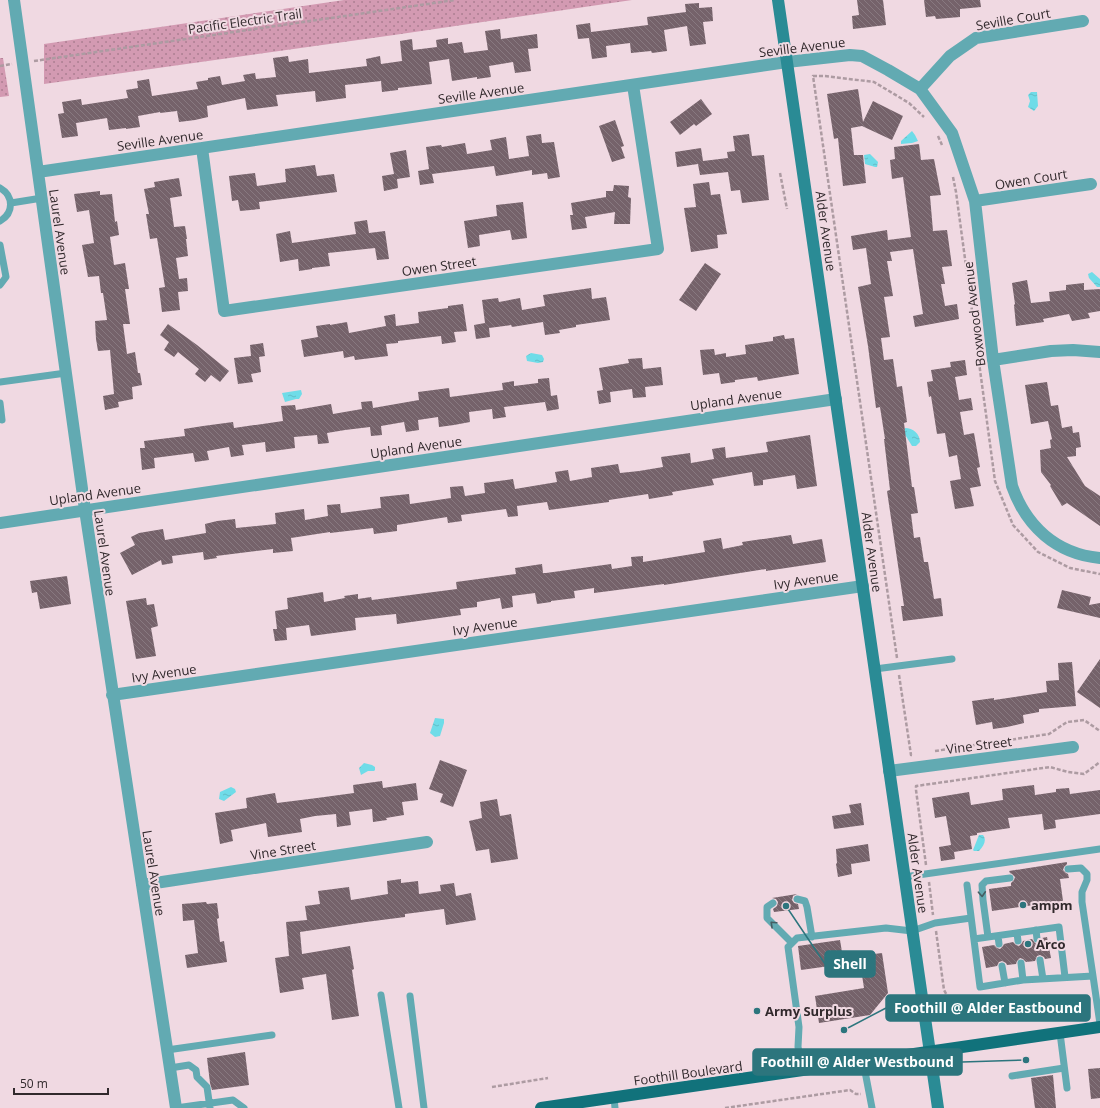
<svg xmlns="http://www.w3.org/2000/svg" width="1100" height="1108" font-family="'Open Sans',sans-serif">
<defs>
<pattern id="park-dots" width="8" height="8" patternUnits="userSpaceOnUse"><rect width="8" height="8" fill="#d39ab2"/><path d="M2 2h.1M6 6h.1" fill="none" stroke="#ac7e91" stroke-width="1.8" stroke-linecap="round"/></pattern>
<pattern id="water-ripples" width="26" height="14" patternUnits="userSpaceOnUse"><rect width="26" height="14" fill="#6fdce8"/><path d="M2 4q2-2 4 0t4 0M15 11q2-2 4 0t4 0" fill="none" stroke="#61bdc7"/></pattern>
<pattern id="building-back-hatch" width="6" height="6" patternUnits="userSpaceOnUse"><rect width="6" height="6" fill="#75626a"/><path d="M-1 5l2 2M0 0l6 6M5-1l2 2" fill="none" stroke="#887980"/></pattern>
</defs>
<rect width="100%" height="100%" fill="#f0d9e2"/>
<path fill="url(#park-dots)" d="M344,0H632L394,35L44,84V44Z
M0,58H3L9,96L0,97Z"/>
<path fill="url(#water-ripples)" d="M1031,92H1037L1038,106L1034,111L1028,107L1030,101L1028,95Z
M912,131L915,135L918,141L912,143L901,144V141Z
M870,154L878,162L877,167H875L865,164L864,155Z
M1092,272L1100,279V287H1097L1089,278L1088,274Z
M531,353L542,355L544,359L543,362L538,363L527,361L526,356Z
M301,390L302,394L299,399H296L285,402L282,393Z
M905,428C913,428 920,434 920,442L916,446H912L904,433Z
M435,718L444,719V723L440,736L435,737L430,733Z
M364,763L372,765L375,767V770L374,771H368L361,775L359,768Z
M231,787L235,789L236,792L224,801L219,799L220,792Z
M979,835H983C987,840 984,846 979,851H974L973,850Z"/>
<path fill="url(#building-back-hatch)" d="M857,0H883L886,25L853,29L852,16L859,15Z
M924,0H980L981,7L960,9V17L936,19L935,16L926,17Z
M699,3V8L712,7L713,21L703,22L706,44L690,46L687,26L664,30L667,51L652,53L651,51L631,53L630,43L606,46L607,57L592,59L589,38L578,39L576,25L590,23L591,32L648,25L647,17L686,12L685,4Z
M500,29L501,39L537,34L538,48L528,49L531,71L515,73L513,62L489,66L491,77L477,79V77L452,81L449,59L429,62L432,84L398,88V90L382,92L381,81L345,85L346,98L316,102L315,91L276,95L278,106L247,110L245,98L207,106L208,117L195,120L179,122L177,111L160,113V112L138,116L140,127L126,129V128L109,130L107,118L76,123L78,136L62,138L58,114L64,113L62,102L81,99L82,105L128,98L126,90L138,88L137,81L149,79L152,96L198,89L196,82L208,80V78L220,76L222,85L245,81L243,75L255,73L256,79L276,77L273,58L288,56L289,62L308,59L309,73L367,66L366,59L380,56L381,64L402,61L400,41L412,39L413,50L437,47L436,40L448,38V44L462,42L464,53L488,50L485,31Z
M858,89L863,122L873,101L903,116L892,140L862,126L851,128L854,155H863L866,183L843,186L838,138L834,139L827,94Z
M701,99L712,114L696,126L694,124L680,135L670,122Z
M615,120L624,146L621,147L625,158L612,162L599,126Z
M541,134L542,143L554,142L560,177L548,179L547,173L532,175V170L496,176L494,166L432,174L434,183L420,185L418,171L429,169L426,147L441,145L442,147L465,143L467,154L492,150L490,140L506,137L509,159L529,156L526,136Z
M749,134L752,156L764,155L769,200L742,203L740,190L731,191L728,172L700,175L698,164L677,167L675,152L701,148L703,161L728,158L727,152L735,151L733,136Z
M919,144L921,160L934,159L941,195L930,196L933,231L947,230L952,266L942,267L945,284H941L945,306L957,304L959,319L915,327L913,316L923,314L913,249L890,252L892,261H887L893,296L884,297L890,337L881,338L884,360L893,359L897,387L902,386L907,422L904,423L912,487H914L918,513L911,514L914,538L920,537L924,562H928L934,599L941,598L943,616L903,621L901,606H904L887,491L890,490L884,439H885L880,407L876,408L868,346L858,287L871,284L866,248L853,250L851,236L887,230L888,240L911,237L903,177L892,179L890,160L895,159L894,147Z
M406,150L410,177L397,179L398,188L384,191L382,176L394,174L390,153Z
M315,165L317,176L334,174L337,192L259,202L260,209L240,211L238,200L232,201L229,176L255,173L257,186L286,182L285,169Z
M179,178L182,196L170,198L174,227L185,226L187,239H186L188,256L176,258L179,279L187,278L188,291L178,292L180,310L162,312L159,288L165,287L157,238L150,239L146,214H149L144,189L155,187L154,182Z
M709,182L711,195L720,194L727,234L717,235L718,248L691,252L684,208L696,207L693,184Z
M614,185L629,186L628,197L631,198L630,224H614L615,212L585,217L587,228L572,230L570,215H573L571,203L606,197V191H613Z
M100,191V195L112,194L115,222L117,221L119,235L110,237L114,265L125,263L129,289H125L130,324H123L127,354L135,352L138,373H140L142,385L132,387L133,399L118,402L119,407L105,410L103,396L114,394L110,350L98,351L96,339L95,321L107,320L103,293H101L99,276L88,277L82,245L94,243L89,210L77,212L74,194Z
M523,202L527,238L512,240L510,230L479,235L480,246L468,248L464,221L497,216L496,205Z
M367,220L369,233L385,231L389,259L377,260L375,248L328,253L330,266L312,268V269L299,271L298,259L280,262L276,234L290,231L292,243L356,234L354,222Z
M705,263L721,274L696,311L679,300Z
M1027,280L1031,303L1050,301L1049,292L1066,290V285L1084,283V290L1100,289V311L1088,313L1090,318L1072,321L1069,314L1043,319L1044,322L1016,326L1014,305L1015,304L1012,283Z
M591,288L592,299L606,297L610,320L576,325V327L559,330L560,333L545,335L543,322L512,327L511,325L489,328L490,337L476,339L474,325L485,323L482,300L498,298L499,302L520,298L522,310L545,306L543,295Z
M463,304L467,331L454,332L456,342L442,344L441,336L398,341V343L386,344L388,356L355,360L354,356L344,358L343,351L304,357L301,340L318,337L316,326L330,324V325L347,322L349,333L386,326L384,316L395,314L396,326L419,323L418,312L448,308V306Z
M168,324L197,345L229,371L220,382L211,375L205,382L195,374L199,369L178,352L174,357L164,350L169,342L160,335Z
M784,335L785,339L794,338L799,374L758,381L757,377L735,380V382L721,384L719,373L703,375L700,350L714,349L715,355L726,353V357L746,354L745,345L773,341V337Z
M263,343L265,356L259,357L261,372L251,374L253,382L238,384L234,358L251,356L250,345Z
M642,358L643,369L661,367L663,385L645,387L646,397L633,398L632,389L610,392L611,402L599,404L597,391L603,390L599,368L629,363L628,359Z
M965,360L967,375L955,377L959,400L971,398L973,410L960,412L964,435L974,433L980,467L977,468L981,486L970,488L974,506L955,509L950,481L961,479L957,455L949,457L945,433L937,434L931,396L929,397L927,382L933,381L931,370L951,367L950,362Z
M549,378L551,396L557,395L559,409L547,411L545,402L504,407L506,417L493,419L492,409L469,412L470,422L454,425L439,427L438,417L418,420L419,430L406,432L404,422L381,426L382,435L371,436L370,427L345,430L327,433L329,443L318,444L317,435L294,437L295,448L266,452L265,442L242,445L244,455L231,457L229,447L207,451L209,460L195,462L193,453L154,458L155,468L142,470L140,448H145L144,441L185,436L184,429L203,426L233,422L234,428L283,421L281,406L295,405L296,410L331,404L333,414L362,409L361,402L372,401L373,408L419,400L418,392L449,388L450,397L503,390L502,383L514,381V386L538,383V379Z
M1047,382L1051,406L1058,405L1062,428L1072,426L1073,433L1079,432L1081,447L1076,448V456L1067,457L1085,486L1100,496V526L1067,503L1062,506L1050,486L1051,485L1041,472L1040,450L1051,448L1050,440L1052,439L1048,421L1031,424L1025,385Z
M810,435L817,486L797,489L795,475L763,480V485L754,486L752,472L712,479L714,485L672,492L673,495L649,499L648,494L609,500V502L549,510L547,502L517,506L518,516L508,517L506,509L461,515L462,521L448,523L447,517L397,525V531L374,534L373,528L330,533V532L291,538L293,551L273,553V549L216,556L217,558L204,560L203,552L172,556L173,563L162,565L161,560L132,575L120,553L135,545L131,537L139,533L163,529L165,540L206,533L205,524L217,521L235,519L236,528L276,524L275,513L304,509L305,520L328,516L327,505L340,504L341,513L381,508L380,497L409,494L410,504L451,498L450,487L463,486L465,496L485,493L484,483L513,479L515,489L557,482L555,472L568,470L570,481L592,477L591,468L618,464L620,473L639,471L663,467L661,457L690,453L691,463L714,459L712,449L725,447L726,458L768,452L766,442Z
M791,535L793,544L822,539L826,562L766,571V569L664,585V584L594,593V588L574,591L575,598L551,601V602L537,604L535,593L512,596L513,607L502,609L500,598L477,602V607L460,609L461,615L397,624L396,614L355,618L356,630L311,636L309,625L286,628L287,640L275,641L273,629H277L275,611L288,609L287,598L323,592L324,602L345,598L344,596L358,594V599L371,597L372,600L457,589L456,582L516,574L515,568L542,564L543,573H546L611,564L612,569L632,566L631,557L643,556V562L705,552L703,541L721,538L723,549L743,545L742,542Z
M67,576L71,604L40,609L37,592L32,593L30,581Z
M1062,590L1091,597L1089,605L1100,603V618L1057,608Z
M146,598L147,605L154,604L158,626L151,628L156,656L136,659L126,601Z
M1100,659V708L1077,692Z
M1072,662L1076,706L1039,709V712L1023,715L1024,723L1007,727L993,729L992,722L976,725L972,701L994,698V700L1047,692L1046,681L1059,680L1058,663Z
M440,760L467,770L453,807L440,802L443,794L429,789Z
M382,781L383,788L416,783L418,800L402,802L404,815L386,818L387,820L373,822L372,809L349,812L351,825L337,827L336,814L315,816L300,819L302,832L268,837L266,823L231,830L233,841L220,844L215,813L247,808L246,798L275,793L277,803L317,798L354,793L353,785Z
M1034,785L1035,795L1056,792V789L1069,788L1070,794L1100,790V814L1055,820L1056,828L1044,830L1042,814L1008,818L1010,828L977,833V835L970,836L972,849L954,852L955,859L941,861L939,847L951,845L946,816L935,818L932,798L969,792L971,805L1003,800L1002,789Z
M497,799L500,816L511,814L518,859L491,863L489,849L476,851L469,821L482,818L480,802Z
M861,803L864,825L834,829L832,816L851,813L849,805Z
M868,844L870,861L851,864L852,874L838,877L836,864L837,863L836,849Z
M1067,862V864L1064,867L1063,870L1066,873L1068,874L1069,878L1060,879L1063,901L992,911L989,889L1011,886V883L1014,880L1015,877L1012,874L1010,873L1009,871Z
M401,879V883L418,881L419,894L441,891L440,885L454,883L456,896L471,893L476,920L446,925L444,909L405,914V917L366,922L300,932L302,954L350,946L354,969L352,970L359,1016L332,1020L326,974L302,978L304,989L280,993L275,958L289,956L286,922L307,920L305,906L320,904L318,891L349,887L351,900L388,894L387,881Z
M797,894L793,896L792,900L794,903L798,904L799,909L774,912L773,909L777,906L778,902L776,899L772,898Z
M206,902L207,904L217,903L219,918L217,919L220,942L224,941L227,962L187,968L185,955L198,953L194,920L183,921L182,904Z
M1047,937L1051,958L1045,959L1044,957L1040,955L1037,956L1035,961L1026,962L1023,959L1020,958L1017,961L1016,964L1007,965L1006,963L1002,961L999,962L997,966L986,968L982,947L994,945L997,948L1000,949L1003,946L1004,944L1013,942L1016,945L1019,946L1022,943L1023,941L1032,939L1035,943L1038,944L1041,941L1042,938Z
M840,940L844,964L801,970L798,946Z
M882,953L888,993L870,1015L819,1023L815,996L864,988L859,956Z
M245,1052L249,1085L212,1090L210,1083L207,1058Z
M1100,1068V1098L1091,1099L1088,1069Z
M1053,1075L1056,1108H1035L1031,1078Z"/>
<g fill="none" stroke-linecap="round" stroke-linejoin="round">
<path stroke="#ad9ba2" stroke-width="2.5" stroke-dasharray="4 2" stroke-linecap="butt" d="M34,61L455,0
M0,66L12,64
M938,136L942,145
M780,173L787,209
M953,177L956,192L995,481L1013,525L1038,552L1070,568L1100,574
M897,658L813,76H825L874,82L909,103L924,117
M899,675L911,755H912
M935,751L1049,734L1067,722L1084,720L1100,731
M926,865L916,790V786L1050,767L1068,772L1084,774L1100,762
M929,882L933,915
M936,931L944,990L950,1001L969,1012L1043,1001H1088
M492,1087L548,1078
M725,1108L850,1090L856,1094H861"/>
<path stroke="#62aab2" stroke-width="7" d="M0,188C14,196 14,213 0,221
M11,203L42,198
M0,245L6,277L0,285
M0,382L66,373
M0,403L2,420
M875,669L952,659
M1068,869L1081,868L1087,874V880L1082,892V902L1093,976
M904,877L1100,849
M967,885L980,987L1023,980L1093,976L1100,1024
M797,899L805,901L807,907L812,937
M773,903L767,907V918L792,943
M1036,930L1037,939
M1017,933L1018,941
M998,936L999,944
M988,937L983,900L982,885L986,881L1010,878
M974,939L1059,927L1065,977
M1040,960L1043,979
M1021,963L1023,980
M1002,966L1005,983
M381,995L399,1108
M410,996L424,1108
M1060,1033L1067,1088
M167,1050L272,1035
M863,1061L872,1108
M170,1068L189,1065L196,1070L197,1077L207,1087L210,1108
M803,1070L798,1047L799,1027L788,947L797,938L886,928L912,931L935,923L971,918
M1012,1076L1064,1068
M614,1097L615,1108
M176,1108L233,1100L244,1108"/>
<path stroke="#62aab2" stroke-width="12" d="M14,0L85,510L176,1108
M920,89L950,56L976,38L1083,21
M202,148L224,311L658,249L633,85
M38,172L787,62L850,55L862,56L888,70L920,89L952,133L975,201L993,360L1012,486C1026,526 1056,554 1100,558
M975,201L1091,184
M993,360L1051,351L1073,350L1100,352
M0,523L836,399
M112,695L863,586
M889,771L1073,747
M142,885L427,842"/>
<path stroke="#2a8b95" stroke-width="12" d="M778,0L938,1108"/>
<path stroke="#11727b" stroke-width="12" d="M541,1108L1100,1027"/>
</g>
<defs><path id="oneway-chevron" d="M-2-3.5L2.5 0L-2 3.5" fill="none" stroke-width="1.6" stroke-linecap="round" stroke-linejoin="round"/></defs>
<g stroke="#455d62">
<use href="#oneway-chevron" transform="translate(982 894) rotate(87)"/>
<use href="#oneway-chevron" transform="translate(773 924) rotate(-137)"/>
</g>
<g fill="#2c757d" stroke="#f0d9e2" stroke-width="1.5">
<circle cx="1023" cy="905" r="4"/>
<circle cx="1028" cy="944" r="4"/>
<circle cx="757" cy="1011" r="4"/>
</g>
<g text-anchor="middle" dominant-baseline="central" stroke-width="4" stroke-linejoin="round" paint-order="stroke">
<g font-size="13" fill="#31292c" stroke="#f0d9e2">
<text transform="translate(1013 19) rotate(-10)">Seville Court</text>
<text transform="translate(245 21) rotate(-8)">Pacific Electric Trail</text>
<text transform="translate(802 47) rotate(-7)">Seville Avenue</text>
<text transform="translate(481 93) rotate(-8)">Seville Avenue</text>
<text transform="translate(160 140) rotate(-8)">Seville Avenue</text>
<text transform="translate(1031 179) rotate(-9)">Owen Court</text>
<text transform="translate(826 231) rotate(82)">Alder Avenue</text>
<text transform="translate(60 232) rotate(82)">Laurel Avenue</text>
<text transform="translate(439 266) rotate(-8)">Owen Street</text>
<text transform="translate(974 314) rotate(-97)">Boxwood Avenue</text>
<text transform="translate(736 399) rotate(-8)">Upland Avenue</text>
<text transform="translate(416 447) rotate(-8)">Upland Avenue</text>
<text transform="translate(95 494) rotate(-8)">Upland Avenue</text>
<text transform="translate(872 552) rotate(82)">Alder Avenue</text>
<text transform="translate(105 553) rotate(82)">Laurel Avenue</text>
<text transform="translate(806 580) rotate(-8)">Ivy Avenue</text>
<text transform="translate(485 626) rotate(-8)">Ivy Avenue</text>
<text transform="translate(164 673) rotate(-8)">Ivy Avenue</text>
<text transform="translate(979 745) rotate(-7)">Vine Street</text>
<text transform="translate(283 850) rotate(-9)">Vine Street</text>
<text transform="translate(154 873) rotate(81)">Laurel Avenue</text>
<text transform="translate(918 873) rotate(82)">Alder Avenue</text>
<text transform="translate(688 1073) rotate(-8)">Foothill Boulevard</text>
</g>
<g font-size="13" font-weight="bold" fill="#31292c" stroke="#f0d9e2" text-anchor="start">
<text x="1031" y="905">ampm</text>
<text x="1036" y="944">Arco</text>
<text x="765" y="1011">Army Surplus</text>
</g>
</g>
<path fill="none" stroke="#2c757d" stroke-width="1.5" d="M786 906L825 964M844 1030L886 1008M1026 1060L962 1062"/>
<g fill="#2c757d" stroke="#f0d9e2" stroke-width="1.5">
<circle cx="786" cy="906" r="4"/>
<circle cx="844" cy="1030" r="4"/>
<circle cx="1026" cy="1060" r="4"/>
</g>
<g fill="#2c757d" stroke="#2c757d" stroke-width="1.5">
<rect x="825" y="951" width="50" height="26" rx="4"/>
<rect x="886" y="995" width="204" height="26" rx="4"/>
<rect x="753" y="1049" width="209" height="26" rx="4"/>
</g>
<g font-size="14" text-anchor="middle" font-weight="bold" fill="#fff">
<text x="850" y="969">Shell</text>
<text x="988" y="1013">Foothill @ Alder Eastbound</text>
<text x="857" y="1067">Foothill @ Alder Westbound</text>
</g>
<path d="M14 1088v6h94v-6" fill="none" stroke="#31292c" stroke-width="2"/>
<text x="20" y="1088" font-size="12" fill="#31292c" stroke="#f0d9e2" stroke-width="3" paint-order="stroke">50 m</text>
</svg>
